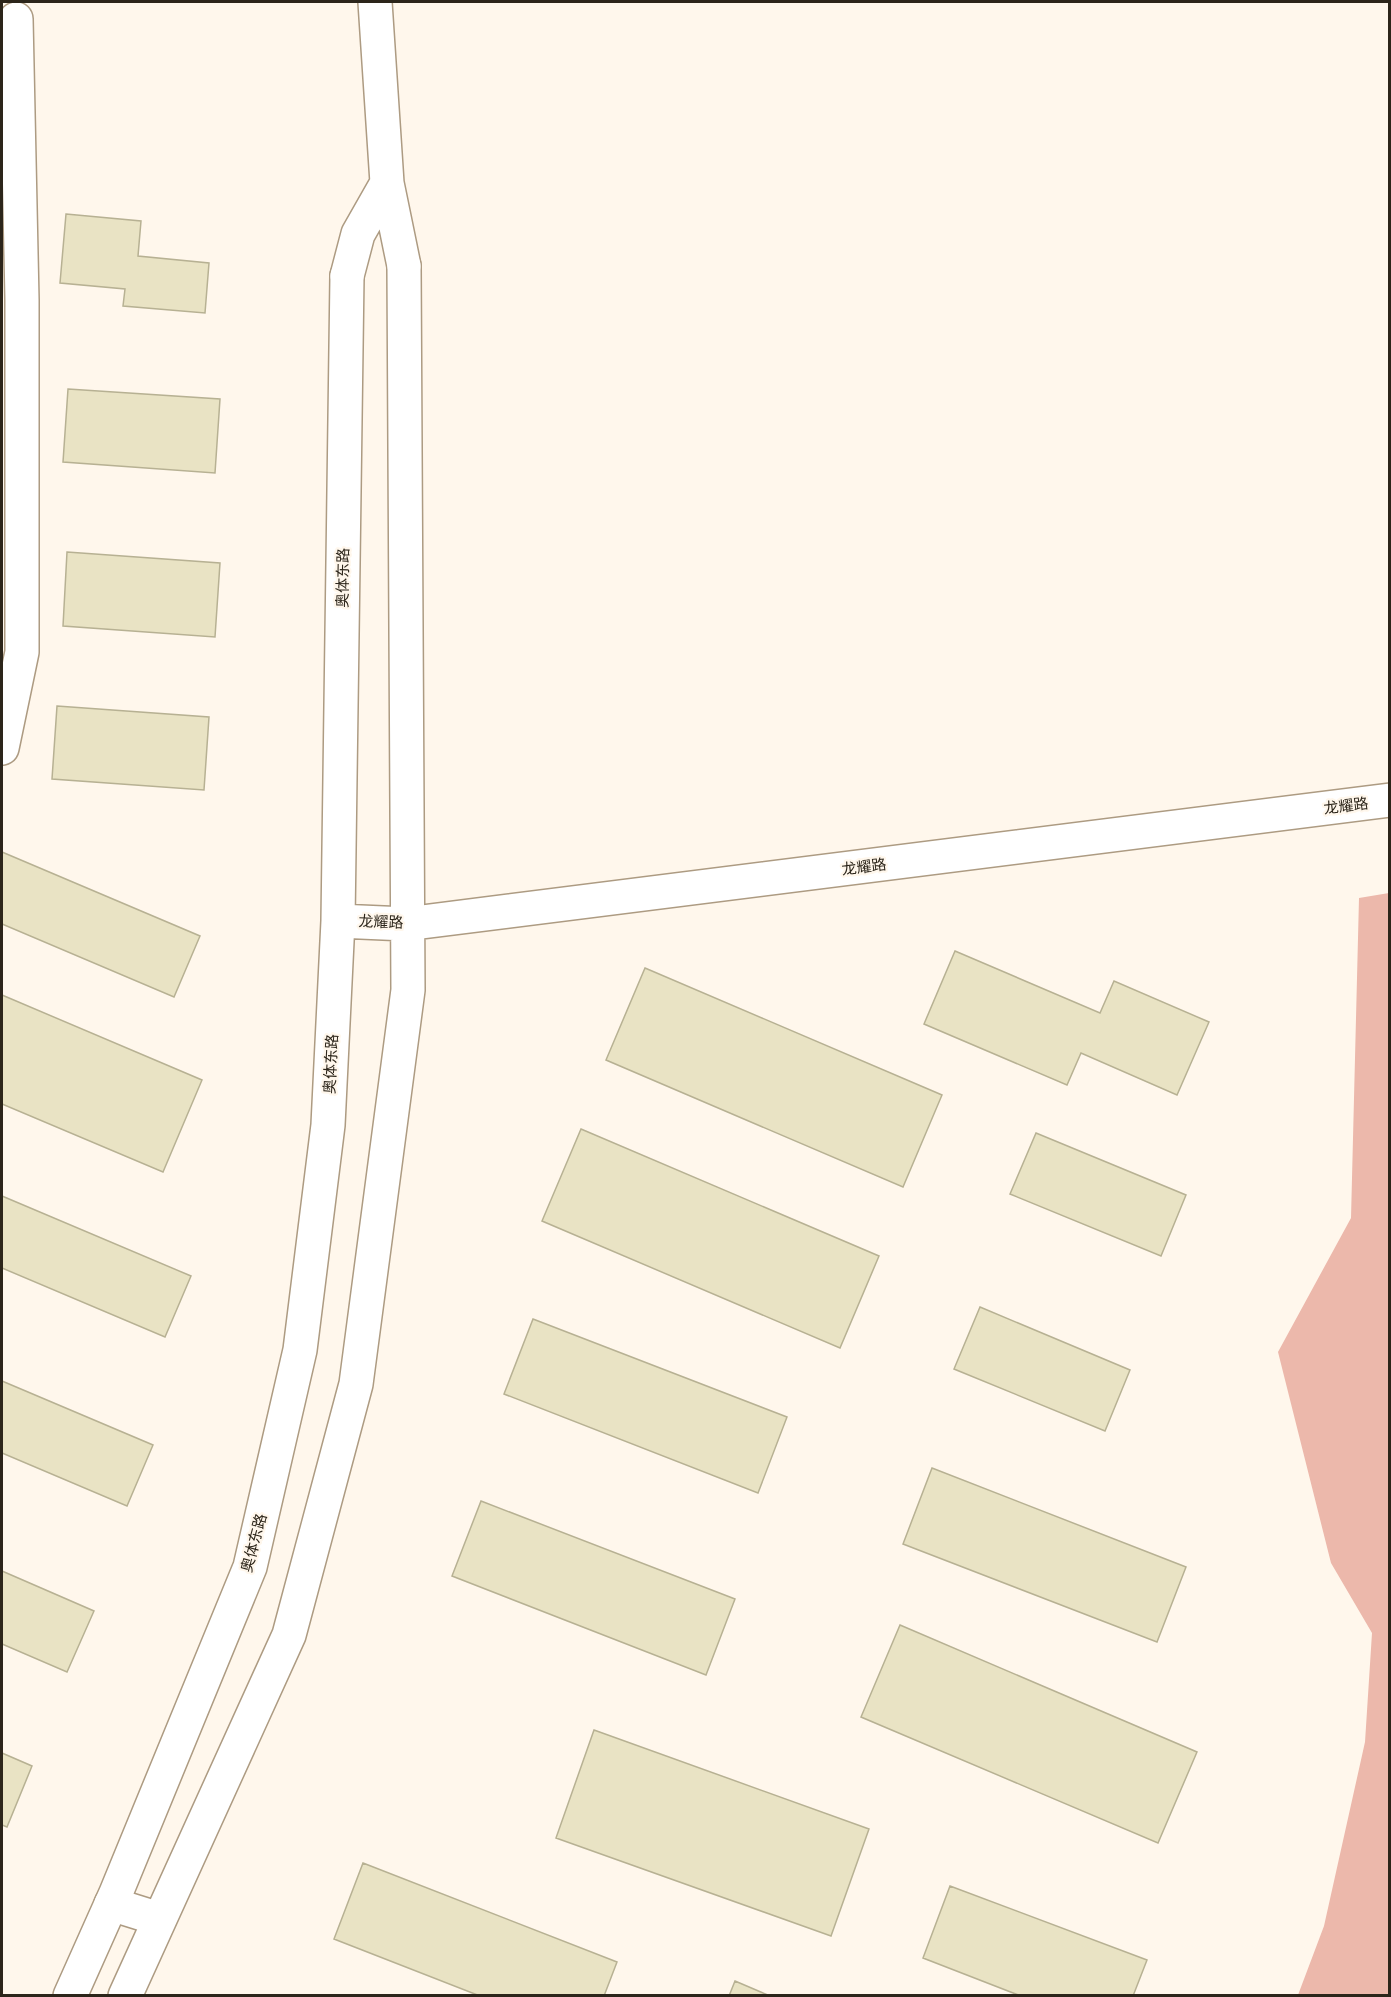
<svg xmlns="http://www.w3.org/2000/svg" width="1391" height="1997" font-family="'Roboto Serif','Noto Sans SC',serif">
<rect width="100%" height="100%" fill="#fff7ec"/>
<path fill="#ecb8ab" d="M1389,893V1995H1298L1324,1926L1365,1742L1372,1633L1331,1563L1278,1352L1351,1218L1359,898Z"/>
<path fill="#e9e3c4" stroke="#b7b193" stroke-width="1.5" d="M66,214L141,221L138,256L209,263L205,313L123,306L125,289L60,283Z
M68,389L220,399L215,473L63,462Z
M67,552L220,563L215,637L63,626Z
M57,706L209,717L204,790L52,779Z
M2,852L200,936L174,997L2,924Z
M955,951L1100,1013L1114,981L1209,1022L1177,1095L1081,1053L1067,1085L924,1024Z
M645,968L942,1095L903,1187L606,1060Z
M2,995L202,1080L163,1172L2,1104Z
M581,1129L879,1256L840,1348L542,1221Z
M1036,1133L1186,1195L1161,1256L1010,1194Z
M2,1196L191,1276L165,1337L2,1268Z
M980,1307L1130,1370L1105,1431L954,1369Z
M533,1319L787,1417L758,1493L504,1394Z
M2,1381L153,1445L127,1506L2,1453Z
M932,1468L1186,1567L1157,1642L903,1544Z
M481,1501L735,1599L706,1675L452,1576Z
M2,1571L94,1611L67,1672L2,1644Z
M900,1625L1197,1752L1158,1843L861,1717Z
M594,1730L869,1829L831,1936L556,1838Z
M2,1753L32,1766L7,1827L2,1825Z
M363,1863L617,1962L604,1996H480L334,1939Z
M950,1886L1147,1960L1133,1996H1021L923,1958Z
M735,1981L770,1996H729Z"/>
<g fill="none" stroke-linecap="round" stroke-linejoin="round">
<defs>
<path id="street" d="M375,2L387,183L404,266
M347,276L358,234L387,183
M2,748L22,652V300L16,19
M111,1904L159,1919"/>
<path id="secondary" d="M338,921L406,924L1390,800
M70,1996L116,1893L250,1567L300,1350L328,1125L338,921L347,276
M125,1996L289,1635L356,1384L408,990L404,266"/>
</defs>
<use href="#street" stroke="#ad9b82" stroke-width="36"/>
<use href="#secondary" stroke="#ad9b82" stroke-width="36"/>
<use href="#street" stroke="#fff" stroke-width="33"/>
<use href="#secondary" stroke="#fff" stroke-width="33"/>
</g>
<g text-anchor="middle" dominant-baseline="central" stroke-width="4.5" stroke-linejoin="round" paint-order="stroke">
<g font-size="15" fill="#2c251a" stroke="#fff7ec">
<text transform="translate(343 578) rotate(-89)">奥体东路</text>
<text transform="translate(1346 806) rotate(-7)">龙耀路</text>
<text transform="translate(864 867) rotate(-7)">龙耀路</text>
<text transform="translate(381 922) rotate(2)">龙耀路</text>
<text transform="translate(331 1064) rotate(-87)">奥体东路</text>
<text transform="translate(254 1543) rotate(-75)">奥体东路</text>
</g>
</g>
<rect width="1391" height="1997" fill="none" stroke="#2c251a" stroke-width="6"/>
</svg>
